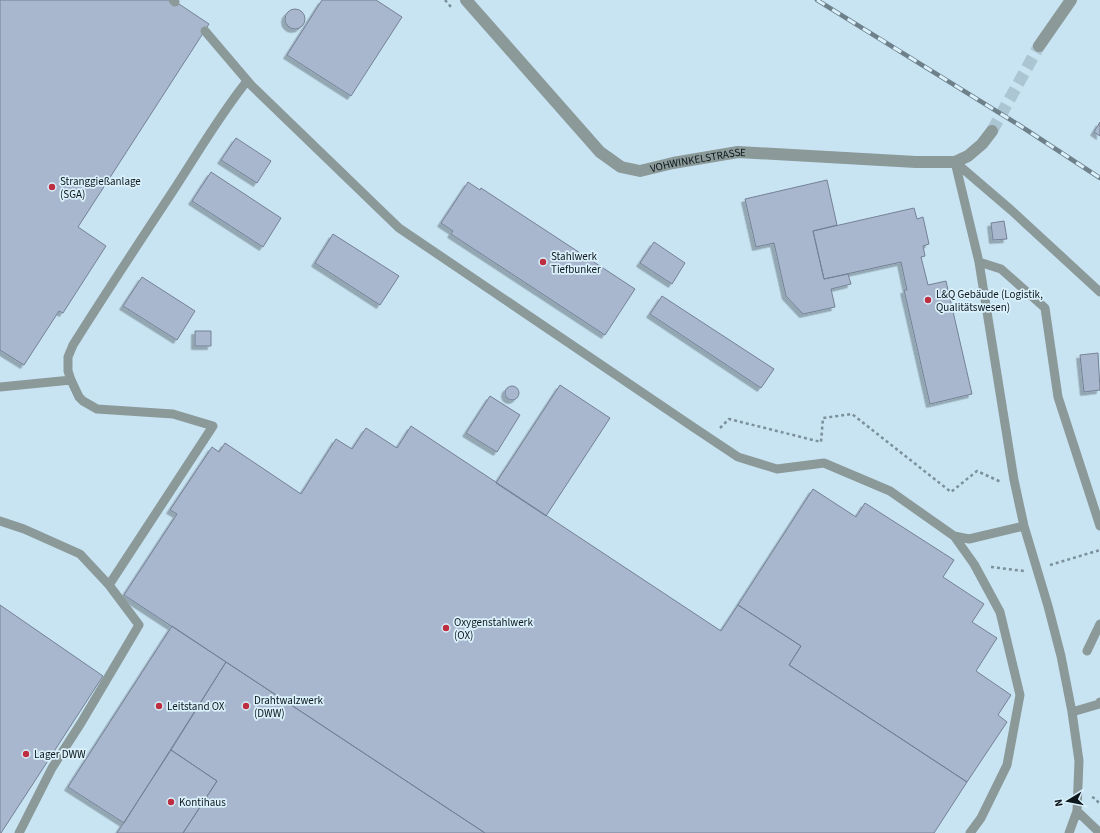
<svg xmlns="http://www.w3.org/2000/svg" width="1100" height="833" font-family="'Source Sans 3',sans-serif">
<defs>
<filter id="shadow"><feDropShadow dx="-3.5" dy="3.5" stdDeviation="0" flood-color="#0004"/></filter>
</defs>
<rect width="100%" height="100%" fill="#c8e4f3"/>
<path fill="#a9b7ce" stroke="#748196" filter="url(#shadow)" d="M0,0H173L209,24L78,227L106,246L63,313L59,311L24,365L0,350Z
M322,0H376L402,17L351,96L287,55Z
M285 19a10 10 0 1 1 20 0a10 10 0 1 1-20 0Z
M1100,122V136L1094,132Z
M236,138L271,161L257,183L221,160Z
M211,172L281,218L263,247L192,201Z
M827,180L837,225L813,231L824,279L848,274L851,284L831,289L835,307L803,314L786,296L774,243L756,247L745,199Z
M468,182L480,190L481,188L635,289L605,335L451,234L453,231L441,223Z
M914,208L917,219L923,217L929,244L923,246L925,256L921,257L928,285L946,281L972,394L930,404L904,290H907L901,262L824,279L813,231Z
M1004,221L1007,239L993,240L991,223Z
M333,234L399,276L380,305L315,263Z
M654,242L685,263L672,284L640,263Z
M142,277L195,311L177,340L123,306Z
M662,296L774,369L761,388L650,314Z
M195,331H211V346H195Z
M1098,353L1100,390L1084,392L1080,355Z
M560,385L610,418L546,516L496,483Z
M505 393a7 7 0 1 1 14 0a7 7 0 1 1-14 0Z
M490,396L520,415L497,452L466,433Z
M411,426L721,631L738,605L801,646L789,665L967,782L934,833H485L226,662L124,595L177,514L170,510L212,447L219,452L225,443L301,494L336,439L352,449L366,428L397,448Z
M813,489L856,517L865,503L954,560L943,577L984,604L972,622L997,638L976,671L1011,695L998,715L1007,722L967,782L789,665L801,646L738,605Z
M0,605L103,676L1,833H0Z
M172,626L226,662L124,823L68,787Z
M226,662L485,833H183L217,781L171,750Z
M171,750L217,781L183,833H117Z"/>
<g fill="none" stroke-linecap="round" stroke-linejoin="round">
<path stroke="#acc5d3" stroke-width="12" stroke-dasharray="12 6" stroke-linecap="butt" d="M992,131L1039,46"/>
<path stroke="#7b909b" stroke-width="2.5" stroke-dasharray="3 3" stroke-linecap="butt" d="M445,0L451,7
M720,428L729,419L821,442L823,418L852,414L951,492L977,471L1001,482
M1050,565L1100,550
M991,567L1024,571
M1092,797L1096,799L1100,805"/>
<path stroke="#8b9999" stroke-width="9" d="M173,0L175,2
M205,31L251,85L399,228L693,427L738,457L777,469L824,463L890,491L954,536L974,564L1000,612L1020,695L1007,765L981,818L970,833
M955,162L979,262L1014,480L1024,526L1048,606L1061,656L1072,712L1079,761L1077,811L1069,833
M955,162L1011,210L1100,292
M979,262L1001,269L1045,308L1058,397L1100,526
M0,387L71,380
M0,521L24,529L80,554L109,585L139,625L81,723L52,768L19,833
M954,536L969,539L1024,526
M109,585L213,426L173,414L97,409L83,401L79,397L71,380L68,371V357L73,345C105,294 138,244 171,194C196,156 219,116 247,81
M1087,651L1100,624
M1072,712L1099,704L1100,702
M1077,811L1100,833"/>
<g stroke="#8b9999" stroke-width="12">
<path id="s1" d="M466,0L600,152L621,167L640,171L673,163L738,152L916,162H955L968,156L982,144L992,131"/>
<path d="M1039,46L1071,0"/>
</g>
<defs>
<path id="rail" d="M817,0L1019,125L1100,178"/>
</defs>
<use href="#rail" stroke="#6e818b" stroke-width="4.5"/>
<use href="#rail" stroke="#daf1fc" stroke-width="3" stroke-dasharray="9" stroke-linecap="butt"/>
</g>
<g fill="#be2e41" stroke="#daf1fc" stroke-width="1.5">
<circle cx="52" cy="187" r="4"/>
<circle cx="543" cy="262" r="4"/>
<circle cx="928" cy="300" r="4"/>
<circle cx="446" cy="628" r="4"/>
<circle cx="159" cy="706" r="4"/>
<circle cx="246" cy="706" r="4"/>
<circle cx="26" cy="754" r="4"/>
<circle cx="171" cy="802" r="4"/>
</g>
<g text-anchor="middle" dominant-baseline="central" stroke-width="3.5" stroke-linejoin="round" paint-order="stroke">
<g font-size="11" fill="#0d171c" stroke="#daf1fc">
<text stroke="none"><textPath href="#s1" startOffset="307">VOHWINKELSTRASSE</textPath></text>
</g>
<g font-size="11" fill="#0d171c" stroke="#daf1fc" text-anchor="start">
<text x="60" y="181">Stranggießanlage<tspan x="60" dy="13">(SGA)</tspan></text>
<text x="551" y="256">Stahlwerk<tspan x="551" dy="13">Tiefbunker</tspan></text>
<text x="936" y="294">L&amp;Q Gebäude (Logistik,<tspan x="936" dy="13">Qualitätswesen)</tspan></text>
<text x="454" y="622">Oxygenstahlwerk<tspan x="454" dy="13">(OX)</tspan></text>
<text x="254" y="700">Drahtwalzwerk<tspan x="254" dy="13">(DWW)</tspan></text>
<text x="167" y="706">Leitstand OX</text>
<text x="34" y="754">Lager DWW</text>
<text x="179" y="802">Kontihaus</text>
</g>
</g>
<g transform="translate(1068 801) rotate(260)" stroke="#daf1fc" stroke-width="3" paint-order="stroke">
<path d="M0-3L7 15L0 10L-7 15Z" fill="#0d171c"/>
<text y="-6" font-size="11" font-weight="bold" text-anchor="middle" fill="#0d171c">N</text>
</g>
</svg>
